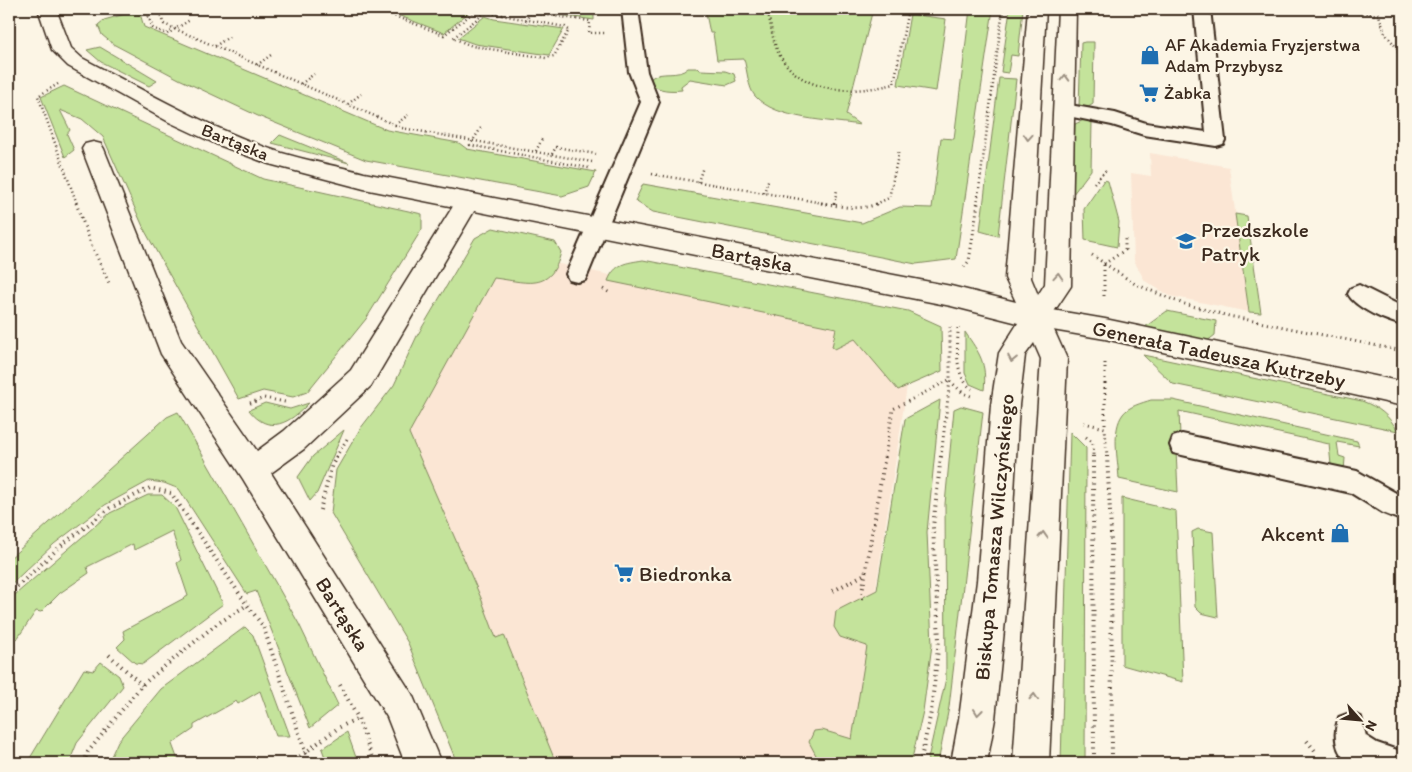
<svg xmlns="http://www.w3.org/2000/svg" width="1412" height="772" font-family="Itim,sans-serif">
<rect width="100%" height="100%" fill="#fcf5e5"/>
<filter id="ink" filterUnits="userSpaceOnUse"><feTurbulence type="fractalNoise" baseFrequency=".02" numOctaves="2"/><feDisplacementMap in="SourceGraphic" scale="10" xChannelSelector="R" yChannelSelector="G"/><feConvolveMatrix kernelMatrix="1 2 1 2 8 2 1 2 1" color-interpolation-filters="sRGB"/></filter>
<g filter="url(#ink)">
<path fill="#fbe6d4" d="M1150,153L1229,167L1249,312L1170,296L1145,281L1134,261L1131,173L1151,176Z
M504,252L859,329L907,386L849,763H532L400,436Z"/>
<path fill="#c4e39b" stroke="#80865c" d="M382,9H473L444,33Z
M520,9H594V20Z
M705,9H873L846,115L860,125C830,120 776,120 755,96C748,88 747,69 744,59L717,60L713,33H710Z
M970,9H993L956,259L916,264L653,212L635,201L643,184L862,223L900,207L932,208L941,138L954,139Z
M1010,9H1023L1018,56L1011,55L1008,73L1001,72Z
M139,10L144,27L387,130L459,143L467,149L596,172L589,187L562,196L366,160L258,116L179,79L113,44L102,35L98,25L104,20Z
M910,14L946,19L936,91L898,85Z
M485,16L494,19L564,29L549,55L475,44L458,38Z
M1085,42H1094L1093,104L1087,108L1079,107L1081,43Z
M100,47L157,81L149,86L101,62L87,50Z
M688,68H698L700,70L725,71L734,74L736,81L727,85L690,79L681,86L682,90C672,91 659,91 651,84V78C662,70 678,78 688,68Z
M999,78L1016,79L998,236L980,231Z
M64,86L263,179L422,214V229L366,319L307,392L293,397L263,391L239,399L145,231L103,137L82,119L60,110L70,130L67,134L74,150L65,157L41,97Z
M1084,120L1092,122L1091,170L1073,194L1075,124Z
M280,135L349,163L272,143Z
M1104,180L1108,181L1119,222L1117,247L1085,240L1084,209Z
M1235,214L1247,216L1261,313L1249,312Z
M493,228L555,242L561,252C551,293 527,282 494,278L409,433L481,598L496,638L504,635L556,763H457L408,643L331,513L336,470L360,429L394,385L417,336L475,238Z
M643,260L908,311L941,326L942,371L898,390L855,339L835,349L832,347L836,328L608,281C615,263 626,263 643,260Z
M1167,311L1216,321L1215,335L1206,342L1145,327Z
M965,332C980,354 987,363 984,390L970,384L965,373Z
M1143,355L1362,401C1380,408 1388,415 1398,431L1173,384Z
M940,400L927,532L932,645L923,711L911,763H820L809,742L814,731L822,730L852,739L867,646L840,637L834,627L836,611L877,590L905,419Z
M1151,400H1173L1357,441L1359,446L1337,442L1339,456L1345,458L1344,471L1334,469L1331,465L1329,444L1179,411L1180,436L1176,451L1178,492L1119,479C1118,459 1111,430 1123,414C1129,406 1142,403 1151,400Z
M265,403L290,409L309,403C290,423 269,436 249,410Z
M961,406L983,412L949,707L938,763H927L946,678L945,504L954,409Z
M178,412L299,624L338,705L310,728L256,591L247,594L179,489L164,483L149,481L105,505L54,544L9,586V559L167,417Z
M344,430L317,493L310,501L298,477L313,456Z
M1070,432L1086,448L1085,763H1061Z
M148,495H162L175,507L223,604L143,664L135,663L117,647L125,639L123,631L188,596L177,563L181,560L172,531L134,550L133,544L87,567L89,573L60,593L41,612L36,611L17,639L10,637L9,639V600L110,513Z
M1122,498L1176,511L1183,682L1122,665Z
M1198,529L1213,532L1218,617L1201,613L1195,607L1192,532Z
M245,627L253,635L290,736H276L260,691L238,704L236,701L194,725V729L172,744L179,763H108L118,741L161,689Z
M101,662L119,676L123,686L77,743L69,763H27L84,669L93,671Z
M347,732L358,763H327L322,749Z"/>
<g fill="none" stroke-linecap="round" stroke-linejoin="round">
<defs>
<path id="lane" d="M622,9H638L647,72L659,102L588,274L585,280L577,282L569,280L566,274L641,102L629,72Z
M1194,9H1210L1225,140L1223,144L1216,146L1144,135L1112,125L1058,114L1055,110L1058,106L1064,104L1115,113L1146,123L1206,132Z
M1359,285L1403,307V325C1387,321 1356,309 1348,294L1351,288Z
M1182,434L1357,471L1403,497V521L1383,513L1351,493L1173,453L1170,445L1173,437Z
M1350,713L1361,717L1366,736L1377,743L1403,752V763C1391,763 1361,767 1351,763C1334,755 1333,732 1339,717Z"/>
<path id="street" d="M93,142L101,144L104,149L181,341L257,451L284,431L351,370L460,195L468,193L476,195L480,201L371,386L304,449L271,473L412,694L441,763H405L387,717L243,479L161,354L82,149L85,144Z
M1035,307L1105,319L1403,382V406L1105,339L1035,327L1026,324L1022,317L1026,310Z"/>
<path id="secondary" d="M38,9H56L71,48L82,58C147,92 212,130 282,153C309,161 337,166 364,173L951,286L1016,302L1005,278L1028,9H1046L1031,278L1038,295L1045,284L1058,9H1076L1071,286L1049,319L1067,359L1049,763H1013L1041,359L1034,343L1025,355L1019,405L1009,581L995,719L987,763H951L959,719L977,581L991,405L999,353L1018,323L951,306L364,189L269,164L216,144L169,122L68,66L52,50Z"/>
</defs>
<use href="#lane" stroke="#3b2a1e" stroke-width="4"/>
<use href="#street" stroke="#3b2a1e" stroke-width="3"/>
<use href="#secondary" stroke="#3b2a1e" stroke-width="3"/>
<path stroke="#3b2a1e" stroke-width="2.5" stroke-dasharray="1 3" stroke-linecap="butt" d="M145,9L153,28L167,34L190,20
M158,9L164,24L402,128L592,162
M376,9L444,35L478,9
M505,9L590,21L589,33H605
M767,9C771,23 772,41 779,54C801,95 855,94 894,84L908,9
M1334,9L1379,15
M1377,9L1385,33L1397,48L1403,70
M486,12L565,27L569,30L554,56L546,58L472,46L453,38Z
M526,21L530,13
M215,46L229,37
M257,65L271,55
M58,84L38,96L77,204
M301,84L314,74
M348,104L361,94
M395,125L408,115
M481,128L470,145L589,168
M536,151L542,139
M552,154L556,147L596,154
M652,174L829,204
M698,182L703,167
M1094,183L1107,169
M764,193L769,178
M834,204L837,190
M876,204L889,198L899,151
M977,204L1003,9"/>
<path stroke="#3b2a1e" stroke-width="3" stroke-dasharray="1 4" stroke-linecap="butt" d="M76,203L91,244L109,283
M821,203C842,206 859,212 879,203
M834,205V203
M1092,255L1135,284L1181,303L1229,316L1403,351
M1104,264L1125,250V236
M1104,265V299
M964,267L969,261L978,203
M603,289L610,293
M958,328C958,349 953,375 972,389
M1105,363V428
M950,381L963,393L971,396
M250,403L264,398L285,402
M1084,423L1105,428L1107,457
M1086,437L1093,443V457
M336,457L347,439
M885,457L893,409L949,380
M941,457L950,380V327"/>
<path stroke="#3b2a1e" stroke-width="4" stroke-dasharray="1 4.5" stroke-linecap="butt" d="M1093,456L1094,763
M1107,456L1111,530L1112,763
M320,510L332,465L337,456
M833,591L865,574
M9,594L63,544L110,508L150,488L171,493L247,605
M861,599L885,456
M109,655L142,685
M340,685L358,718L374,763
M1307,741L1316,752
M84,763L88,752L142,685L214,626L247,605L263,626L309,763
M291,763L338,728L358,718
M920,763L931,712L939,640L933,527L941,456"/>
<use href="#lane" fill="#fcf5e5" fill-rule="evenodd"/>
<use href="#street" fill="#fcf5e5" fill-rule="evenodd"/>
<use href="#secondary" fill="#fcf5e5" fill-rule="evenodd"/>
</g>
<defs><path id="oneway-chevron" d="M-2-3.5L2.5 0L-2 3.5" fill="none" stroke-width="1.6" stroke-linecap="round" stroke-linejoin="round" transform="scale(1.25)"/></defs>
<g stroke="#9c9082">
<use href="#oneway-chevron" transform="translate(1065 78) rotate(-88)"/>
<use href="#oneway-chevron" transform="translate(1028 137) rotate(94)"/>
<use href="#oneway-chevron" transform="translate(1058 276) rotate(-86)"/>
<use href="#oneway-chevron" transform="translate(1012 359) rotate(102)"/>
<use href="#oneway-chevron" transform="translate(1043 535) rotate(-87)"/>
<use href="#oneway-chevron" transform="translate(1034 697) rotate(-87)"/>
<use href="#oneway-chevron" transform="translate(978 712) rotate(97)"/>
</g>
</g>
<defs>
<symbol id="shop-bare" viewBox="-9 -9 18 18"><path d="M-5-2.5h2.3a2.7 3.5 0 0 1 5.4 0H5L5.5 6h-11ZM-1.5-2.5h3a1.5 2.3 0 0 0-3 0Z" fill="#1f6fb2" stroke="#fcf5e5" stroke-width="2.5" paint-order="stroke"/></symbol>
<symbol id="supermarket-bare" viewBox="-9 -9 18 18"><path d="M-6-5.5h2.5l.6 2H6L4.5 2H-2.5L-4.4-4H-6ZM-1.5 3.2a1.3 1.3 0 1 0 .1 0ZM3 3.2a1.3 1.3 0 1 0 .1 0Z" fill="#1f6fb2" stroke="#fcf5e5" stroke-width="2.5" paint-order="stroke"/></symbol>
<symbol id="school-bare" viewBox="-9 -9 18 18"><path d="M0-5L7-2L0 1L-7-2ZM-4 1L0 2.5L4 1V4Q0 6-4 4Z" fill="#1f6fb2" stroke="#fcf5e5" stroke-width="2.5" paint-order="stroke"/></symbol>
</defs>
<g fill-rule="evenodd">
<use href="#shop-bare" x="1136" y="41" width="28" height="28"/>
<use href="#supermarket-bare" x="1135" y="79" width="28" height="28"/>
<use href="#school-bare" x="1172" y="227" width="28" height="28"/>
<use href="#shop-bare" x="1326" y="519" width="28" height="28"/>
<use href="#supermarket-bare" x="610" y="559" width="28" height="28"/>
</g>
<g text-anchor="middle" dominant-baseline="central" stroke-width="4.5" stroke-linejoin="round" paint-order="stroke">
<g font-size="18" fill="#3b2a1e" stroke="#fcf5e5" text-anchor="start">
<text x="1165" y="45">AF Akademia Fryzjerstwa<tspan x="1165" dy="21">Adam Przybysz</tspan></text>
<text x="1164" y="93">Żabka</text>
</g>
<g font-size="18" fill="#3b2a1e" stroke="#fcf5e5">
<text transform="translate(235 142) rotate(22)">Bartąska</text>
</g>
<g font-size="21" fill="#3b2a1e" stroke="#fcf5e5" text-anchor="start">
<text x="1201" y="229">Przedszkole<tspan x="1201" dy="24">Patryk</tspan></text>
<text x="1325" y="533" text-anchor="end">Akcent</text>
<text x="639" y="573">Biedronka</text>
</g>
<g font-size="21" fill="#3b2a1e" stroke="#fcf5e5">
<text transform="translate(752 257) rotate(11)">Bartąska</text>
<text transform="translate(1219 354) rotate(12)">Generała Tadeusza Kutrzeby</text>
<text transform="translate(994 537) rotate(-85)">Biskupa Tomasza Wilczyńskiego</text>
<text transform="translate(343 614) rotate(58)">Bartąska</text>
</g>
</g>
<rect width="1412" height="772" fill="none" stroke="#fcf5e5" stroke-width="30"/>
<rect x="15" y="15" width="1382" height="742" fill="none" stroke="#3b2a1e" stroke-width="2" filter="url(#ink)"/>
<g transform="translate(1360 720) rotate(117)" stroke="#fcf5e5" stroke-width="4" paint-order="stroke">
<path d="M0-4L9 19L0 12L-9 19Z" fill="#3b2a1e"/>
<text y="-8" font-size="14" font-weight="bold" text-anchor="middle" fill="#3b2a1e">N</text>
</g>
</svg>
